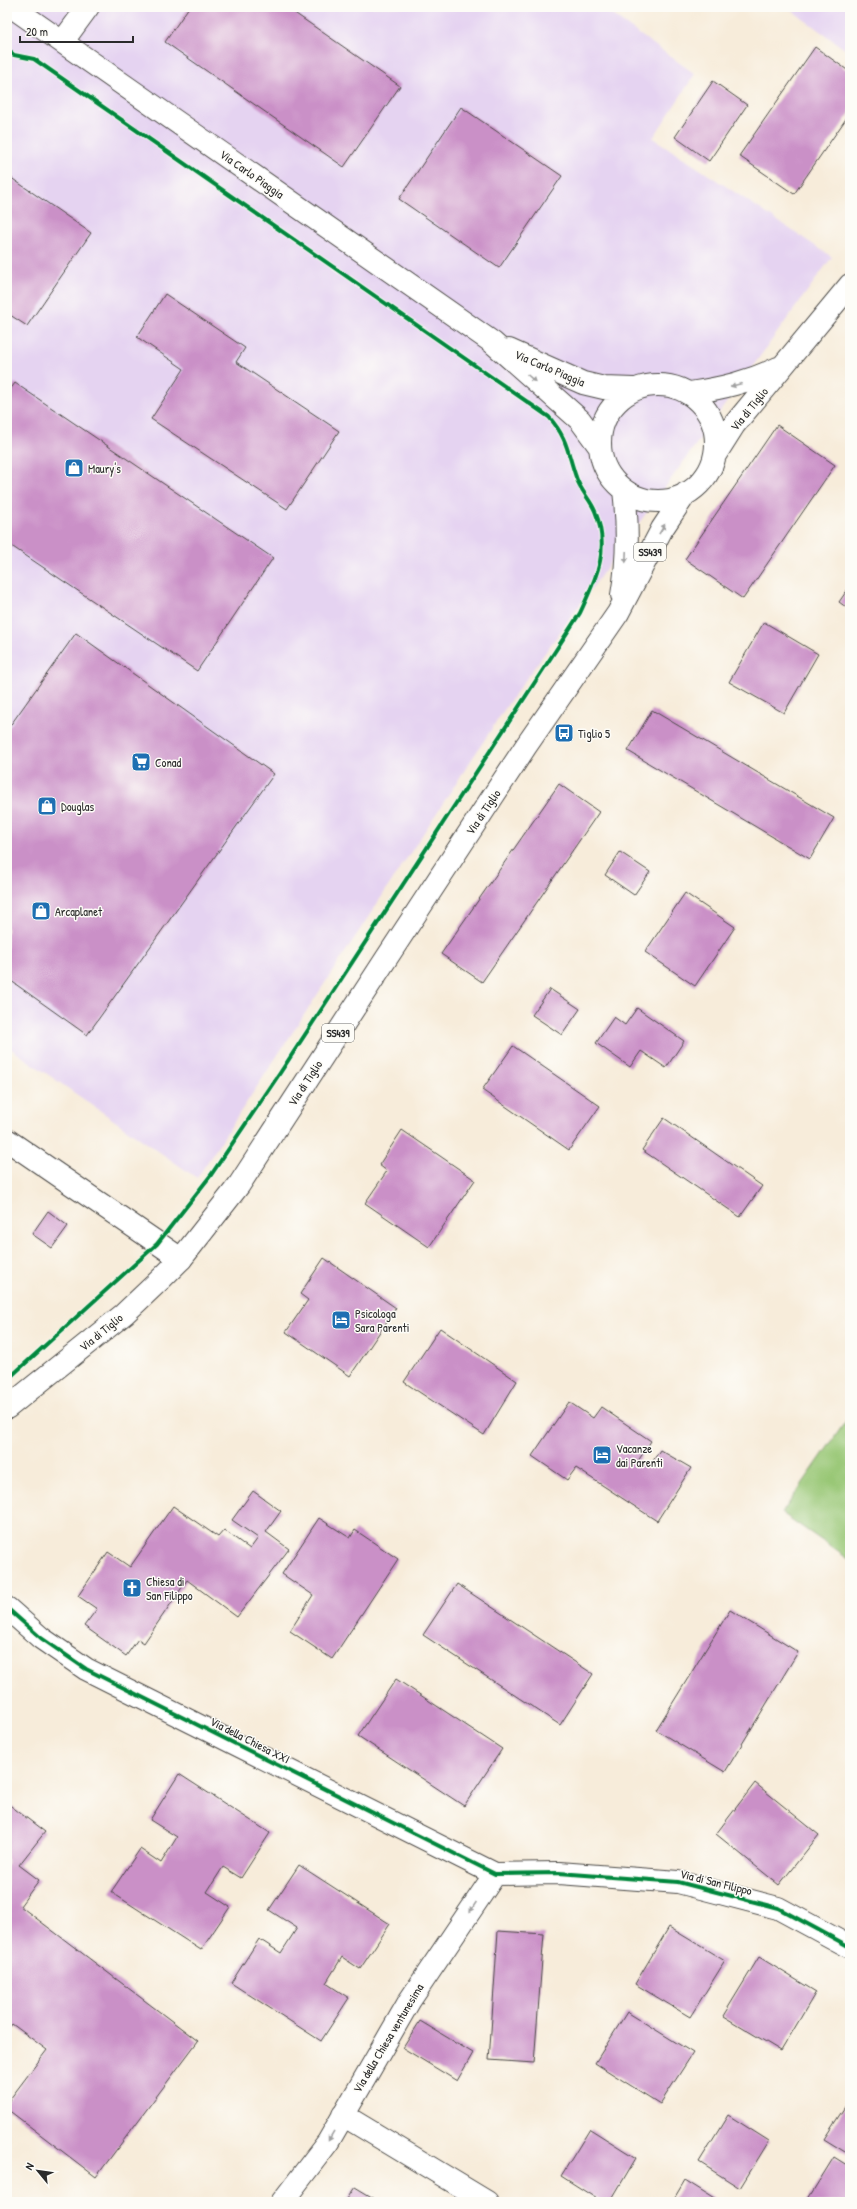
<svg xmlns="http://www.w3.org/2000/svg" width="857" height="2209" font-family="'Patrick Hand',sans-serif">
<rect width="100%" height="100%" fill="#fdfcf7"/>
<filter id="ink" filterUnits="userSpaceOnUse"><feTurbulence type="fractalNoise" baseFrequency=".025" numOctaves="2"/><feDisplacementMap in="SourceGraphic" scale="8" xChannelSelector="R" yChannelSelector="G"/><feConvolveMatrix kernelMatrix="1 2 1 2 8 2 1 2 1" color-interpolation-filters="sRGB"/></filter>
<filter id="wash" filterUnits="userSpaceOnUse"><feTurbulence type="fractalNoise" baseFrequency=".012" numOctaves="4" result="noise"/><feDisplacementMap in="SourceGraphic" scale="16" xChannelSelector="R" yChannelSelector="G"/><feGaussianBlur stdDeviation="0.9" result="paint"/><feColorMatrix in="noise" values="0 0 0 0 0 0 0 0 0 0 0 0 0 0 0 0 0 1.4 0 .05"/><feComposite in="paint" operator="in"/></filter>
<g filter="url(#wash)">
<rect width="100%" height="100%" fill="#f7ecda"/>
<path fill="#e5d3f1" d="M7,7H601L695,74L653,138L832,257L510,701L197,1178L7,1046Z
M787,7H850V53Z"/>
<path fill="#99c776" stroke="#627950" d="M850,1415V1560L782,1513Z"/>
<g id="blocks">
<path fill="#ca90c7" d="M189,7H286L400,86L344,167L165,42Z
M815,47L850,72V113L794,194L739,156Z
M713,81L747,105L709,161L675,137Z
M461,107L562,176L499,268L399,199Z
M7,175L91,233L27,326L7,313Z
M165,294L245,348L236,362L339,431L287,509L151,419L184,369L137,337Z
M15,383L273,558L197,671L7,543V394Z
M777,425L835,465L743,599L685,559Z
M850,586V610L839,602Z
M764,622L818,654L784,713L729,682Z
M76,633L274,774L87,1035L7,978V730Z
M652,710L834,818L810,859L628,751Z
M559,784L599,812L482,982L441,954Z
M620,852L650,872L634,895L605,875Z
M685,893L735,927L695,986L645,952Z
M550,989L580,1009L562,1035L532,1015Z
M637,1008L684,1041L666,1068L641,1051L630,1067L596,1043L614,1017L625,1025Z
M513,1046L600,1106L569,1150L482,1090Z
M664,1118L762,1186L740,1217L642,1150Z
M402,1130L475,1180L429,1247L365,1203L387,1171L379,1165Z
M48,1211L68,1226L52,1248L32,1234Z
M324,1258L396,1308L350,1376L286,1332L308,1300L300,1294Z
M440,1328L517,1381L484,1435L404,1382Z
M569,1402L593,1418L601,1407L651,1441L638,1461L649,1467L660,1450L691,1468L657,1521L576,1468L567,1480L532,1456Z
M253,1491L281,1511L266,1532L289,1549L237,1617L187,1580L144,1643L138,1639L126,1656L84,1626L97,1609L78,1596L108,1552L130,1567L173,1506L218,1537L224,1530L250,1549L258,1538L232,1520Z
M319,1518L350,1538L355,1530L398,1559L332,1659L290,1631L313,1595L282,1574Z
M457,1584L593,1674L560,1725L423,1635Z
M730,1610L798,1652L725,1772L656,1730Z
M396,1679L502,1749L464,1806L358,1736Z
M179,1774L270,1833L241,1878L223,1867L207,1892L230,1907L201,1950L111,1892L140,1849L161,1863L177,1837L150,1820Z
M755,1783L819,1835L779,1885L716,1834Z
M7,1803L45,1832L19,1865L39,1880L20,1906L198,2041L96,2177L7,2109V2103L47,2050L12,2024L7,2031Z
M299,1865L390,1924L360,1969L342,1957L326,1983L349,1998L321,2041L231,1983L259,1939L281,1953L297,1928L269,1910Z
M669,1927L725,1961L690,2017L635,1984Z
M498,1931L544,1934L534,2063L489,2060Z
M759,1957L816,1992L781,2051L723,2016Z
M627,2012L693,2053L660,2104L595,2063Z
M420,2021L473,2053L457,2081L403,2048Z
M850,2099V2155L824,2139Z
M728,2115L769,2141L740,2188L699,2162Z
M590,2129L636,2158L610,2202H602L561,2176Z
M834,2157L850,2167V2202H806Z
M685,2180L720,2202H672Z
M355,2187L380,2202H345Z"/>
</g>
</g>
<g filter="url(#ink)">
<use href="#blocks" fill-opacity="0" stroke="#4a4845" stroke-width="1"/>
<g fill="none" stroke-linecap="round" stroke-linejoin="round">
<defs>
<path id="minor" d="M63,41L88,7
M7,1140L181,1259
M7,1608L41,1638L86,1669L495,1874L559,1873L678,1882L778,1908L850,1947
M343,2115L487,2202
M282,2202L328,2142L410,2000L495,1874"/>
<path id="major" d="M12,7L492,342L580,420L599,446
M509,350L583,383L604,388L634,389
M600 443a58 58 0 1 1 116 0a58 58 0 1 1-116 0Z
M690,393C723,388 748,382 778,368
M715,455L734,425L850,285
M622,595C628,561 628,525 624,490
M7,1408L124,1314L163,1277L181,1259L239,1185L386,959L526,746L618,613L662,529L686,493"/>
</defs>
<use href="#minor" stroke="#4a4845" stroke-width="24"/>
<use href="#major" stroke="#4a4845" stroke-width="24"/>
<use href="#minor" stroke="#fff" stroke-width="22"/>
<use href="#major" stroke="#fff" stroke-width="22"/>
<defs>
<path id="cycleway" d="M7,50L14,55L34,59L549,417C568,439 567,451 576,477C580,490 590,499 595,511C611,550 596,578 580,613L280,1073L211,1175L157,1244L7,1380
M7,1608L41,1638L86,1669L495,1874L559,1873L678,1882L778,1908L850,1947"/>
</defs>
<use href="#cycleway" stroke="#fdfcf7" stroke-width="6"/>
<use href="#cycleway" stroke="#00873e" stroke-width="4"/>
</g>
<defs><path id="oneway-solid" d="M-6-.8H1V-3.2L6.5 0L1 3.2V.8H-6Z"/></defs>
<g fill="#a0a0a0">
<use href="#oneway-solid" transform="translate(531 378) rotate(42)"/>
<use href="#oneway-solid" transform="translate(736 385) rotate(165)"/>
<use href="#oneway-solid" transform="translate(662 529) rotate(-59)"/>
<use href="#oneway-solid" transform="translate(626 557) rotate(92)"/>
<use href="#oneway-solid" transform="translate(473 1907) rotate(124)"/>
<use href="#oneway-solid" transform="translate(331 2136) rotate(120)"/>
</g>
</g>
<defs>
<symbol id="shop-square" viewBox="-11 -11 22 22"><rect x="-9" y="-9" width="18" height="18" rx="4" fill="#1f6fb2" stroke="#fdfcf7"/><path d="M-5-2.5h2.3a2.7 3.5 0 0 1 5.4 0H5L5.5 6h-11ZM-1.5-2.5h3a1.5 2.3 0 0 0-3 0Z" fill="#fff"/></symbol>
<symbol id="bus-square" viewBox="-11 -11 22 22"><rect x="-9" y="-9" width="18" height="18" rx="4" fill="#1f6fb2" stroke="#fdfcf7"/><path d="M-5-6H5V4H4V6H2V4H-2V6H-4V4H-5ZM-3.5-4V0h7V-4ZM-3.5 1.2v1.5H-2V1.2ZM2 1.2v1.5H3.5V1.2Z" fill="#fff"/></symbol>
<symbol id="supermarket-square" viewBox="-11 -11 22 22"><rect x="-9" y="-9" width="18" height="18" rx="4" fill="#1f6fb2" stroke="#fdfcf7"/><path d="M-6-5.5h2.5l.6 2H6L4.5 2H-2.5L-4.4-4H-6ZM-1.5 3.2a1.3 1.3 0 1 0 .1 0ZM3 3.2a1.3 1.3 0 1 0 .1 0Z" fill="#fff"/></symbol>
<symbol id="hotel-square" viewBox="-11 -11 22 22"><rect x="-9" y="-9" width="18" height="18" rx="4" fill="#1f6fb2" stroke="#fdfcf7"/><path d="M-6-4.5h1.5V1H6V5H4.5V3h-9V5H-6ZM-4 0a1.8 1.8 0 1 1 3.6 0ZM.5 0V-2.5h3Q6-2.5 6 0Z" fill="#fff"/></symbol>
<symbol id="church-square" viewBox="-11 -11 22 22"><rect x="-9" y="-9" width="18" height="18" rx="4" fill="#1f6fb2" stroke="#fdfcf7"/><path d="M-1.2-6h2.4v3.5h3.3v2.4h-3.3V6h-2.4V-.1h-3.3v-2.4h3.3Z" fill="#fff"/></symbol>
</defs>
<g fill-rule="evenodd">
<use href="#shop-square" x="63" y="457" width="22" height="22"/>
<use href="#bus-square" x="553" y="722" width="22" height="22"/>
<use href="#supermarket-square" x="130" y="751" width="22" height="22"/>
<use href="#shop-square" x="36" y="795" width="22" height="22"/>
<use href="#shop-square" x="30" y="900" width="22" height="22"/>
<use href="#hotel-square" x="330" y="1309" width="22" height="22"/>
<use href="#hotel-square" x="591" y="1444" width="22" height="22"/>
<use href="#church-square" x="121" y="1577" width="22" height="22"/>
</g>
<g text-anchor="middle" dominant-baseline="central" stroke-width="3" stroke-linejoin="round" paint-order="stroke">
<g fill="#fdfcf7" stroke="#6a6a68" stroke-width="1">
<rect x="634" y="543" width="32" height="18" rx="3"/>
<rect x="322" y="1024" width="32" height="18" rx="3"/>
</g>
<g font-size="11" font-weight="bold" fill="#2b2b2b">
<text x="650" y="552">SS439</text>
<text x="338" y="1033">SS439</text>
</g>
<g font-size="12" fill="#2b2b2b" stroke="#fdfcf7">
<text transform="translate(252 174) rotate(35)">Via Carlo Piaggia</text>
<text transform="translate(550 368) rotate(23)">Via Carlo Piaggia</text>
<text transform="translate(749 409) rotate(-51)">Via di Tiglio</text>
<text transform="translate(483 812) rotate(-56)">Via di Tiglio</text>
<text transform="translate(305 1083) rotate(-57)">Via di Tiglio</text>
<text transform="translate(101 1332) rotate(-39)">Via di Tiglio</text>
<text transform="translate(250 1740) rotate(27)">Via della Chiesa XXI</text>
<text transform="translate(716 1882) rotate(14)">Via di San Filippo</text>
<text transform="translate(388 2038) rotate(-59)">Via della Chiesa ventunesima</text>
</g>
<g font-size="12" fill="#2b2b2b" stroke="#fdfcf7" text-anchor="start">
<text x="88" y="468">Maury's</text>
<text x="578" y="733">Tiglio 5</text>
<text x="155" y="762">Conad</text>
<text x="61" y="806">Douglas</text>
<text x="55" y="911">Arcaplanet</text>
<text x="355" y="1313">Psicologa<tspan x="355" dy="14">Sara Parenti</tspan></text>
<text x="616" y="1448">Vacanze<tspan x="616" dy="14">dai Parenti</tspan></text>
<text x="146" y="1581">Chiesa di<tspan x="146" dy="14">San Filippo</tspan></text>
</g>
</g>
<rect width="857" height="2209" fill="none" stroke="#fdfcf7" stroke-width="24"/>
<g transform="translate(38 2171) rotate(299)" stroke="#fdfcf7" stroke-width="3" paint-order="stroke">
<path d="M0-3L7 15L0 10L-7 15Z" fill="#2b2b2b"/>
<text y="-6" font-size="11" font-weight="bold" text-anchor="middle" fill="#2b2b2b">N</text>
</g>
<path d="M20 36v6h113v-6" fill="none" stroke="#2b2b2b" stroke-width="2"/>
<text x="26" y="36" font-size="12" fill="#2b2b2b" stroke="#fdfcf7" stroke-width="3" paint-order="stroke">20 m</text>
</svg>
